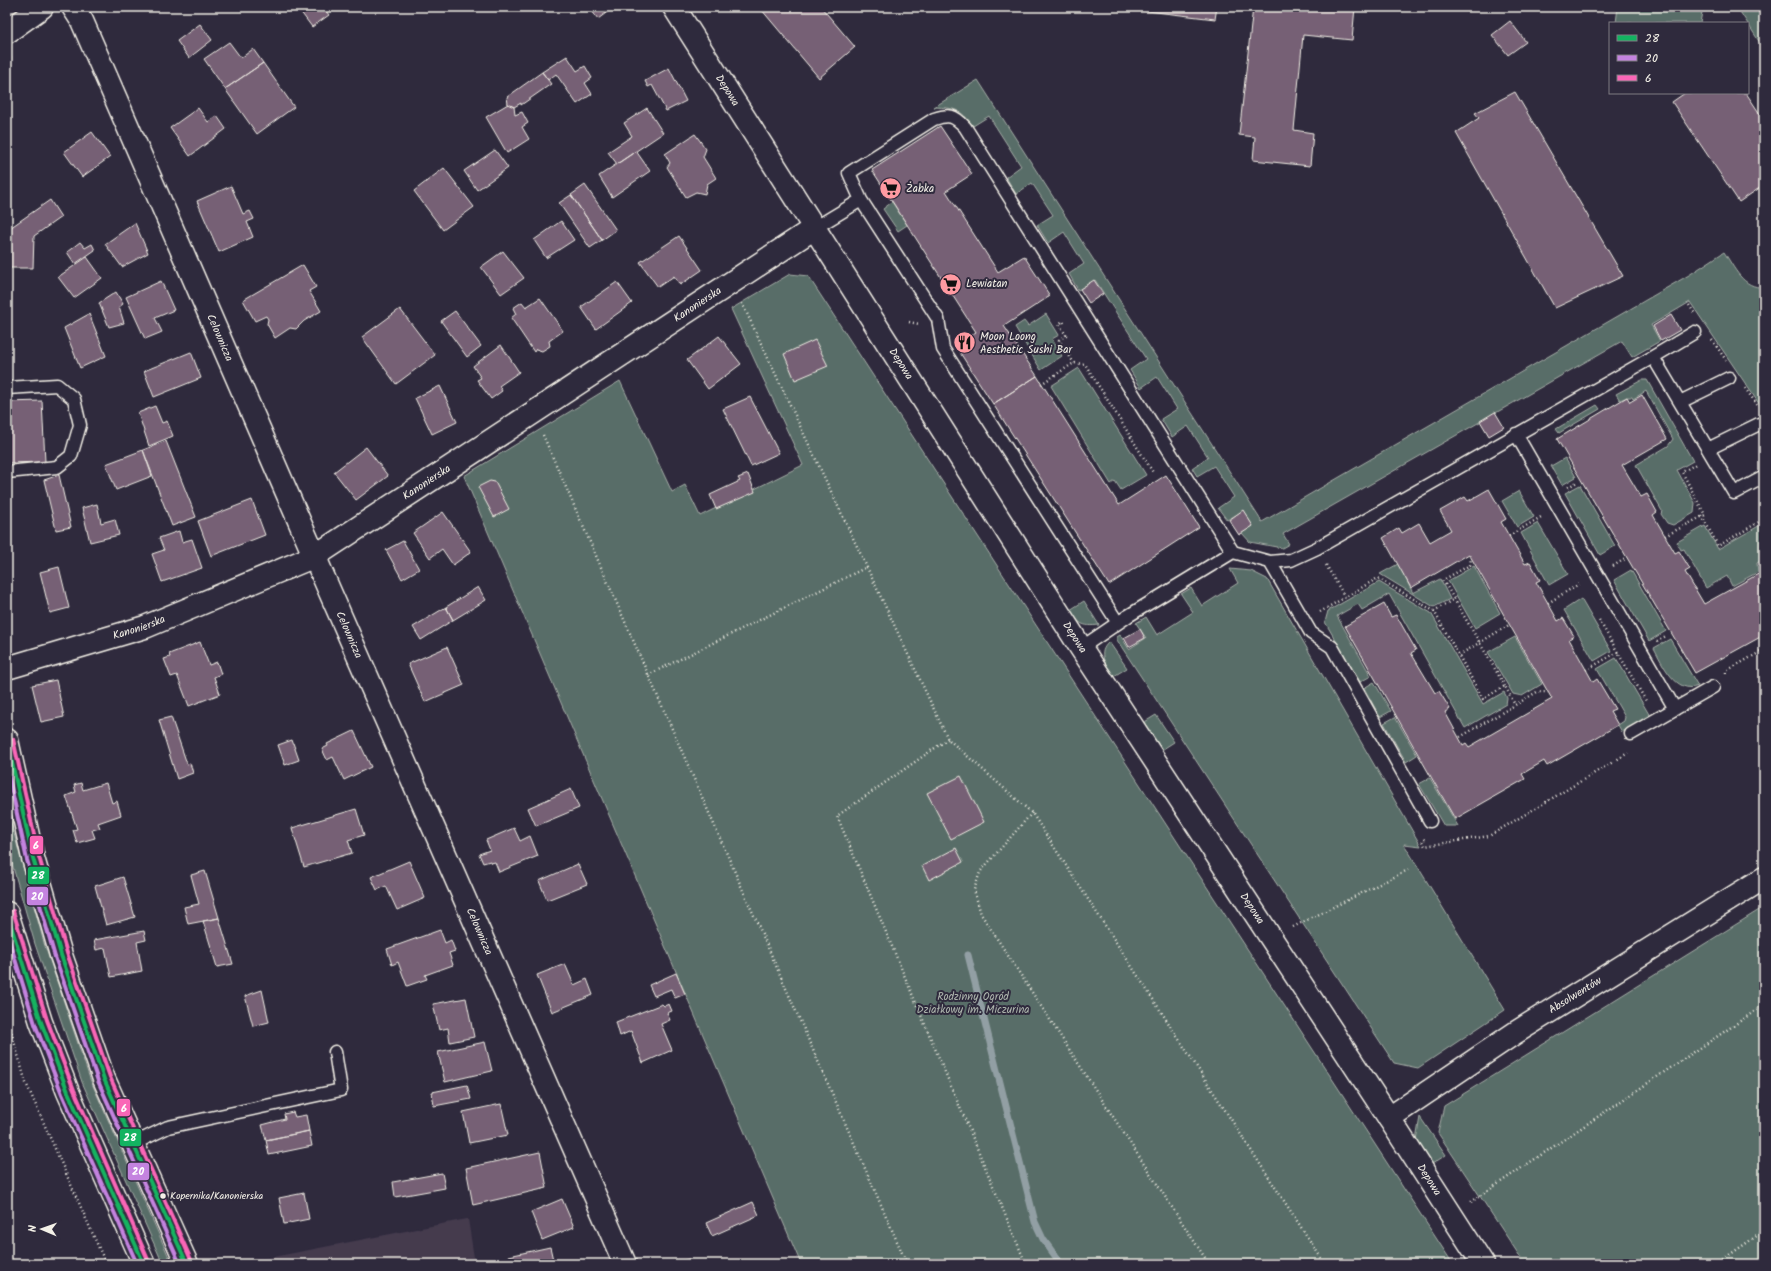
<svg xmlns="http://www.w3.org/2000/svg" width="1771" height="1271" font-family="Kalam,sans-serif">
<rect width="100%" height="100%" fill="#2f2a3d"/>
<filter id="ink" filterUnits="userSpaceOnUse"><feTurbulence type="fractalNoise" baseFrequency=".025" numOctaves="2"/><feDisplacementMap in="SourceGraphic" scale="8" xChannelSelector="R" yChannelSelector="G"/><feConvolveMatrix kernelMatrix="1 2 1 2 8 2 1 2 1" color-interpolation-filters="sRGB"/></filter>
<g filter="url(#ink)">
<path fill="#443a4e" d="M468,1219L475,1264H238L467,1219Z"/>
<path fill="#586d67" stroke="#a6afa8" d="M1618,7H1701L1702,12L1700,23H1616Z
M1737,7H1764V49Z
M978,80L1262,522L1689,275L1724,252C1734,267 1743,289 1764,287V411L1690,302L1651,325L1660,341L1632,357L1622,341L1283,534L1289,544L1282,548L1250,542L1242,533L1253,526L1243,511L1227,520L1218,508L1234,497L1214,466L1197,476L1192,468L1208,457L1188,426L1172,437L1161,419L1177,409L1157,377L1141,388L1130,370L1146,359L1095,280L1078,290L1069,274L1084,264L1064,232L1048,243L1037,225L1053,215L1032,183L1016,194L1006,177L1021,166L989,116L973,126C960,109 956,108 934,107Z
M892,202L907,225L898,231L883,209Z
M790,274L808,276L1453,1264H801L464,476L620,381L672,492L685,485L700,516L803,465L731,309Z
M1046,314L1059,335L1052,339L1062,356L1041,370L1015,327L1024,321L1028,326Z
M1079,368L1146,475L1121,490L1115,481L1111,484L1051,386Z
M1642,380H1647L1693,461L1677,470L1695,503L1694,513L1673,525L1667,523L1661,514L1662,511L1636,465L1668,446L1673,439L1646,391L1633,399L1632,397H1627L1620,400L1616,394Z
M1597,405L1600,409L1559,433L1556,429Z
M1565,458L1576,477L1562,485L1551,466Z
M1580,485L1615,546L1600,555L1565,493Z
M1519,491L1534,517L1517,527L1502,501Z
M1538,523L1568,574L1549,585L1521,533Z
M1764,523V559L1757,563L1758,572L1732,586L1727,576L1706,588L1684,549L1681,550L1677,542L1705,526L1718,549Z
M1398,564L1413,593L1440,579L1450,599L1434,607L1380,574Z
M1474,566L1500,613L1475,628L1448,581Z
M1230,569L1251,571L1267,579L1421,846L1404,844L1505,1010L1418,1068L1394,1063L1117,640V637L1120,635L1129,649L1146,638L1136,623L1146,617L1157,635L1193,612L1181,594L1191,588L1202,606L1238,583Z
M1631,570L1666,631L1649,641L1614,580Z
M1379,582L1431,613L1483,704L1504,692L1507,698L1506,704L1465,728L1389,594L1362,610L1358,604L1337,616L1371,676L1360,682L1325,622L1328,611Z
M1581,599L1611,651L1594,661L1564,610Z
M1084,601L1099,625C1082,627 1079,624 1070,610Z
M1515,637L1542,684L1522,696L1513,694L1488,652Z
M1670,639L1698,686C1676,695 1662,663 1654,648Z
M1109,642L1127,668L1114,676C1106,664 1096,654 1109,642Z
M1616,658L1650,716L1622,732L1618,725L1624,721L1625,717L1597,669Z
M1374,682L1391,711L1380,717L1364,688Z
M1156,715L1174,742L1160,751L1143,723Z
M1395,717L1417,755L1406,762L1384,723Z
M1430,778L1458,826H1444L1419,784Z
M7,808L44,943L90,1079L172,1264H163L82,1082L35,944L7,846Z
M1764,907V1264H1525L1438,1133L1444,1106Z
M1420,1117L1446,1155L1432,1164L1416,1140Z"/>
<g fill="none" stroke-linecap="round" stroke-linejoin="round">
<path stroke="#929fa4" stroke-width="7" d="M968,955L1035,1222L1043,1239L1061,1264"/>
</g>
<path fill="#766075" stroke="#f4f1e8" d="M297,7H316L319,10L323,7L329,15L312,27Z
M589,7H614L598,19Z
M763,7H821L855,47L819,78L761,9Z
M1113,7H1217L1215,19Z
M1253,7H1355L1352,40L1303,35L1294,130L1313,133L1310,166L1253,160L1255,137L1239,135Z
M1510,21L1526,42L1508,55L1492,35Z
M200,24L212,40L189,58L177,41Z
M229,42L241,58L253,49L263,63L225,89L204,59Z
M567,56L577,71L585,66L592,78L585,83L592,94L577,104L556,74L548,80L542,72Z
M263,63L294,107L257,134L225,89Z
M669,68L686,101L666,111L652,85L648,87L645,81Z
M542,72L551,84L521,105V103L514,107L508,104L507,97Z
M1515,92L1623,276L1555,308L1456,133L1479,118L1475,113Z
M1685,93H1746L1764,120V185L1739,202L1672,102Z
M508,104L514,107L515,115L522,112L528,123L522,127L529,139L507,153L486,117Z
M198,108L208,122L217,116L226,129L190,156L170,128Z
M647,108L663,133L617,164L608,152L632,136L624,123Z
M940,126L972,174L946,191L998,272L1024,256L1050,296L1004,326L1037,376L993,404L955,345L976,332L872,170Z
M92,132L110,157L82,177L64,152Z
M695,134L706,149L703,157L716,178L707,184L705,194L696,192L686,197L667,167L670,163L665,154Z
M495,150L508,168L477,190L464,171Z
M636,151L650,171L612,197L599,176Z
M444,168L474,207L443,230L414,191Z
M585,185L616,230L602,240L571,195Z
M231,186L243,214L250,211L254,219L247,222L253,237L219,252L197,201Z
M571,195L602,240L590,248L559,203Z
M50,200L61,217L34,236L33,268H7V230Z
M561,221L574,240L546,258L534,240Z
M135,223L148,253L122,267L105,244Z
M679,236L702,270L680,285L674,276L658,287L640,262Z
M80,242L85,248L92,244L95,250L75,264L67,252Z
M503,251L524,278L501,294L481,267Z
M87,257L102,278L74,298L58,277Z
M303,265L316,287L309,291L321,311L304,321L296,329L290,328L275,338L267,324L268,319L266,316L255,321L243,300Z
M1094,280L1103,294L1089,303L1080,289Z
M161,281L174,310L155,318L162,332L145,339L126,297Z
M617,282L632,303L596,329L581,307Z
M116,292L123,304L119,307L124,323L109,327L99,303Z
M540,298L563,331L549,341L550,346L542,351L536,349L534,352L511,318L516,314L513,308L522,302L526,307Z
M400,309L435,355L396,384L362,337Z
M455,311L481,346L467,357L441,321Z
M89,314L106,356L80,368L64,328Z
M1671,315L1680,330L1661,341L1653,326Z
M719,336L741,364L708,389L687,360Z
M815,340L828,366L795,380L784,354Z
M501,345L519,372L499,386L502,391L491,399L477,380L481,378L473,366Z
M191,352L201,378L154,397L144,371Z
M1037,376L1119,505L1166,475L1199,527L1109,585L993,404Z
M440,386L457,422L432,434L415,398Z
M1642,395L1667,439L1622,465L1641,497L1647,494L1657,512L1653,515L1675,553L1679,551L1690,569L1685,572L1704,604L1762,572L1759,567L1764,564V635L1695,673L1557,439L1627,397L1630,402Z
M750,397L779,453L751,466L723,409Z
M42,401L45,462L7,463V402Z
M155,406L162,423L167,421L173,436L149,446L138,413Z
M1495,412L1504,427L1489,436L1480,421Z
M166,441L196,517L172,526L143,450Z
M366,447L388,476L356,500L334,472Z
M143,450L152,476L116,490L106,464Z
M748,474L755,492L716,509L710,495L740,481L738,478Z
M59,475L71,527L56,530L44,480Z
M490,481L495,482L509,509L494,517L478,487Z
M1489,489L1506,519L1501,522L1525,564L1530,562L1540,580L1536,582L1548,603L1558,621L1563,618L1574,636L1569,639L1593,682L1597,679L1615,709L1610,711L1618,725L1547,766L1544,761L1522,774L1525,779L1455,819L1345,626L1384,604L1391,617L1396,615L1416,650L1411,653L1435,693L1439,691L1450,709L1445,712L1463,745L1466,743L1469,747L1552,699L1469,554L1411,588L1383,538L1399,528L1402,533L1419,523L1430,542L1451,530L1440,511L1465,497L1468,501Z
M252,500L265,535L211,556L198,521Z
M97,504L101,523L115,519L119,535L90,542L82,508Z
M1243,510L1253,526L1239,535L1229,520Z
M443,512L471,552L453,565L442,549L430,558L413,533Z
M179,531L182,542L192,539L202,568L162,582L152,554L164,550L159,538Z
M403,541L419,569L402,579L386,550Z
M59,567L69,608L50,613L40,572Z
M478,587L486,600L453,620L446,607Z
M446,607L453,620L421,640L413,627Z
M1140,629L1145,638L1129,647L1124,638Z
M200,642L209,665L217,662L221,674L214,677L220,694L189,706L177,675L171,677L164,659L170,657L169,654Z
M447,647L464,685L425,702L408,664Z
M56,680L64,717L41,722L32,685Z
M171,717L187,764L190,763L193,773L177,779L159,720Z
M354,731L371,767L344,780L333,757L327,760L322,749L328,746L327,744Z
M292,740L299,760L285,765L278,745Z
M961,776L984,822L951,839L927,793Z
M81,783L83,790L106,783L112,803L117,801L121,815L98,823L100,828L92,830L95,838L77,843L73,830L77,829L66,796L76,792L74,785Z
M571,789L579,808L536,826L528,808Z
M356,809L364,835L348,840L352,853L304,867L292,828Z
M514,828L520,841L530,836L538,856L499,872L495,862L491,863L490,861L483,863L479,854L490,850L486,840Z
M956,848L963,862L929,880L922,866Z
M409,861L425,898L397,910L386,886L377,890L371,877Z
M578,864L587,884L547,900L539,881Z
M205,871L219,918L188,924L184,907L199,904L191,875Z
M123,877L135,917L106,925L95,886Z
M219,918L233,964L217,967L203,921Z
M440,930L445,943L451,940L455,951L449,953L453,965L425,975L427,979L407,986L398,962L392,965L387,949Z
M144,931L146,940L137,942L142,971L111,977L105,948L96,950L94,940Z
M565,964L574,985L587,979L593,995L552,1012L537,975Z
M676,973L685,994L675,998L671,989L654,996L649,985Z
M262,990L269,1022L253,1026L245,996Z
M466,998L474,1037L450,1042L448,1028L439,1030L433,1004Z
M662,1004L664,1006L669,1004L672,1011L667,1013L670,1020L661,1024L672,1050L643,1063L631,1031L620,1036L616,1022Z
M485,1042L492,1071L445,1082L438,1052Z
M467,1085L471,1099L434,1106L432,1092Z
M501,1104L508,1135L469,1143L463,1112Z
M293,1112L295,1117L306,1115L309,1131L266,1140L262,1125L285,1119L284,1114Z
M309,1131L312,1146L269,1155L266,1140Z
M540,1152L547,1188L473,1205L466,1168Z
M442,1173L445,1188L395,1197L393,1182Z
M304,1193L309,1219L284,1224L279,1198Z
M562,1199L574,1227L542,1240L531,1212Z
M753,1202L759,1215L712,1236L706,1223Z
M550,1247L553,1260L533,1264H510L509,1256Z
M689,1259L691,1263L694,1262L695,1264L677,1263Z"/>
<g fill="none" stroke-linecap="round" stroke-linejoin="round">
<defs>
<path id="service" d="M861,200L938,319L943,349L1118,623
M813,229L861,200L849,173L934,119C949,114 954,115 965,127L1233,552
M1653,357L1695,332
M7,388L57,385L74,399L80,425L71,456L57,467L7,472
M1680,402L1729,378
M1516,434L1675,709
M1708,449L1759,424
M1270,562L1311,633L1332,647L1430,821
M1081,648L1128,616L1233,552L1270,562L1291,560L1317,548L1653,357L1734,493L1764,477
M1631,734L1713,687
M133,1144L168,1127L341,1090L335,1052"/>
<g id="minor">
<path id="s1" d="M73,7L82,21L330,592L625,1264"/>
<path id="s2" d="M674,7L1081,648L1389,1118L1483,1264"/>
<path d="M7,32L42,7"/>
<path id="s3" d="M7,668L145,627L315,556L813,229"/>
<path id="s4" d="M1389,1118L1515,1033L1764,878"/>
</g>
<path id="secondary" d="M7,740L33,858L61,955L104,1079L187,1264
M7,913L41,1022L68,1092L144,1264"/>
</defs>
<use href="#service" stroke="#f4f1e8" stroke-width="15"/>
<use href="#minor" stroke="#f4f1e8" stroke-width="25"/>
<use href="#secondary" stroke="#f4f1e8" stroke-width="25"/>
<path stroke="#f4f1e8" stroke-width="2.5" stroke-dasharray="1 3" stroke-linecap="butt" d="M7,60L13,56
M742,303L948,739L1032,813L1325,1264
M1689,305L1695,314
M909,322L919,324
M1064,323L1063,321L1059,324L1066,335L1059,340L1074,363
M1712,340L1726,360
M1041,384L1074,363L1085,364L1154,474
M1745,388L1757,405
M543,435L907,1264
M1568,487L1577,482
M1702,516L1718,546L1764,519
M1509,536L1541,517
M1665,536L1705,515L1682,472L1696,464
M1326,565L1345,597
M1613,566L1627,558
M1454,599L1505,686
M1548,603L1579,584
M1434,611L1483,699L1505,686L1515,705L1537,692H1548
M1320,612L1378,578L1434,611L1454,599L1443,580L1470,565L1471,558
M1599,620L1646,701
M1657,641L1666,636
M1459,655L1509,625
M1586,670L1618,652
M1726,673V671L1764,650
M648,675L867,567
M1460,737L1515,705
M948,739L837,816L1026,1264
M1032,813L980,872L974,890L981,914L1209,1264
M1425,839L1422,841L1425,846L1489,836L1628,753
M1293,927L1408,870
M7,1017L26,1083L106,1264
M1471,1202L1764,1005
M1716,1264L1764,1231"/>
<use href="#service" stroke="#2f2a3d" stroke-width="12"/>
<use href="#minor" stroke="#2f2a3d" stroke-width="22"/>
<use href="#secondary" stroke="#2f2a3d" stroke-width="22"/>
<defs>
<path id="bus-1" d="M7,740L33,858L61,955L104,1079L187,1264
M7,913L41,1022L68,1092L144,1264"/>
<path id="bus-2" d="M7,768L27,860L55,957L98,1081L180,1264
M7,933L35,1024L62,1094L137,1264"/>
<path id="bus-3" d="M13,739L39,857L67,953L110,1077L192,1262
M13,911L47,1020L74,1090L149,1262"/>
</defs>
<use href="#bus-1" stroke="#2f2a3d" stroke-width="7"/>
<use href="#bus-2" stroke="#2f2a3d" stroke-width="7"/>
<use href="#bus-3" stroke="#2f2a3d" stroke-width="7"/>
<use href="#bus-1" stroke="#13b361" stroke-width="4"/>
<use href="#bus-2" stroke="#c483df" stroke-width="4"/>
<use href="#bus-3" stroke="#fa66b7" stroke-width="4"/>
</g>
</g>
<defs>
<symbol id="supermarket-disc" viewBox="-11 -11 22 22"><circle r="9.5" fill="#ff9aa2" stroke="#2f2a3d"/><path d="M-6-5.5h2.5l.6 2H6L4.5 2H-2.5L-4.4-4H-6ZM-1.5 3.2a1.3 1.3 0 1 0 .1 0ZM3 3.2a1.3 1.3 0 1 0 .1 0Z" fill="#111"/></symbol>
<symbol id="restaurant-disc" viewBox="-11 -11 22 22"><circle r="9.5" fill="#ff9aa2" stroke="#2f2a3d"/><path d="M-5-6h1v4h1v-4h1v4h1v-4h1v5L-1.5 .5V6h-2V.5L-5-1ZM5-6V6H3V1.5H1.5Q1.5-4 5-6Z" fill="#111"/></symbol>
</defs>
<g fill-rule="evenodd">
<use href="#supermarket-disc" x="878" y="176" width="25" height="25"/>
<use href="#supermarket-disc" x="938" y="272" width="25" height="25"/>
<use href="#restaurant-disc" x="952" y="330" width="25" height="25"/>
</g>
<circle fill="#f4f1e8" stroke="#2f2a3d" stroke-width="1.5" cx="163" cy="1196" r="3.5"/>
<g text-anchor="middle" dominant-baseline="central" stroke-width="4" stroke-linejoin="round" paint-order="stroke">
<g font-size="10" fill="#f4f1e8" stroke="#2f2a3d" text-anchor="start">
<text x="170" y="1196">Kopernika/Kanonierska</text>
</g>
<g font-size="11" fill="#f4f1e8" stroke="#2f2a3d">
<text stroke="none"><textPath href="#s2" startOffset="99">Depowa</textPath></text>
<text stroke="none"><textPath href="#s3" startOffset="786">Kanonierska</textPath></text>
<text stroke="none"><textPath href="#s1" startOffset="362">Celownicza</textPath></text>
<text stroke="none"><textPath href="#s2" startOffset="423">Depowa</textPath></text>
<text stroke="none"><textPath href="#s3" startOffset="462">Kanonierska</textPath></text>
<text stroke="none"><textPath href="#s3" startOffset="138">Kanonierska</textPath></text>
<text stroke="none"><textPath href="#s1" startOffset="686">Celownicza</textPath></text>
<text stroke="none"><textPath href="#s2" startOffset="747">Depowa</textPath></text>
<text stroke="none"><textPath href="#s2" startOffset="1071">Depowa</textPath></text>
<text stroke="none"><textPath href="#s1" startOffset="1010">Celownicza</textPath></text>
<text stroke="none"><textPath href="#s4" startOffset="223">Absolwentów</textPath></text>
<text stroke="none"><textPath href="#s2" startOffset="1395">Depowa</textPath></text>
</g>
<g font-size="11" fill="#f4f1e8" stroke="#2f2a3d" text-anchor="start">
<text x="906" y="189">Żabka</text>
<text x="966" y="284">Lewiatan</text>
<text x="980" y="337">Moon Loong<tspan x="980" dy="13">Aesthetic Sushi Bar</tspan></text>
</g>
<g font-size="11" fill="#aeb6ae" stroke="#2f2a3d">
<text x="973" y="997">Rodzinny Ogród<tspan x="973" dy="13">Działkowy im. Miczurina</tspan></text>
</g>
</g>
<g stroke="#2f2a3d" stroke-width="1.5">
<rect x="29" y="835" width="15" height="20" rx="4" fill="#fa66b7"/>
<rect x="27" y="866" width="23" height="19" rx="4" fill="#13b361"/>
<rect x="26" y="886" width="23" height="20" rx="4" fill="#c483df"/>
<rect x="116" y="1098" width="15" height="19" rx="4" fill="#fa66b7"/>
<rect x="119" y="1128" width="23" height="19" rx="4" fill="#13b361"/>
<rect x="127" y="1162" width="23" height="19" rx="4" fill="#c483df"/>
</g>
<g font-size="11" text-anchor="middle" font-weight="bold" fill="#fff">
<text x="36" y="849">6</text>
<text x="38" y="879">28</text>
<text x="37" y="900">20</text>
<text x="124" y="1112">6</text>
<text x="130" y="1141">28</text>
<text x="138" y="1175">20</text>
</g>
<rect width="1771" height="1271" fill="none" stroke="#2f2a3d" stroke-width="24"/>
<rect x="12" y="12" width="1747" height="1247" fill="none" stroke="#f4f1e8" stroke-width="1.5" filter="url(#ink)"/>
<rect x="1609" y="22" width="140" height="72" fill="#2f2a3d" stroke="#7e7a81"/>
<rect x="1617" y="35" width="20" height="6" fill="#13b361" stroke="#7e7a81"/>
<text x="1645" y="42" font-size="12" fill="#f4f1e8">28</text>
<rect x="1617" y="55" width="20" height="6" fill="#c483df" stroke="#7e7a81"/>
<text x="1645" y="62" font-size="12" fill="#f4f1e8">20</text>
<rect x="1617" y="75" width="20" height="6" fill="#fa66b7" stroke="#7e7a81"/>
<text x="1645" y="82" font-size="12" fill="#f4f1e8">6</text>
<g transform="translate(42 1229) rotate(272)" stroke="#2f2a3d" stroke-width="3" paint-order="stroke">
<path d="M0-3L7 15L0 10L-7 15Z" fill="#f4f1e8"/>
<text y="-6" font-size="11" font-weight="bold" text-anchor="middle" fill="#f4f1e8">N</text>
</g>
</svg>
